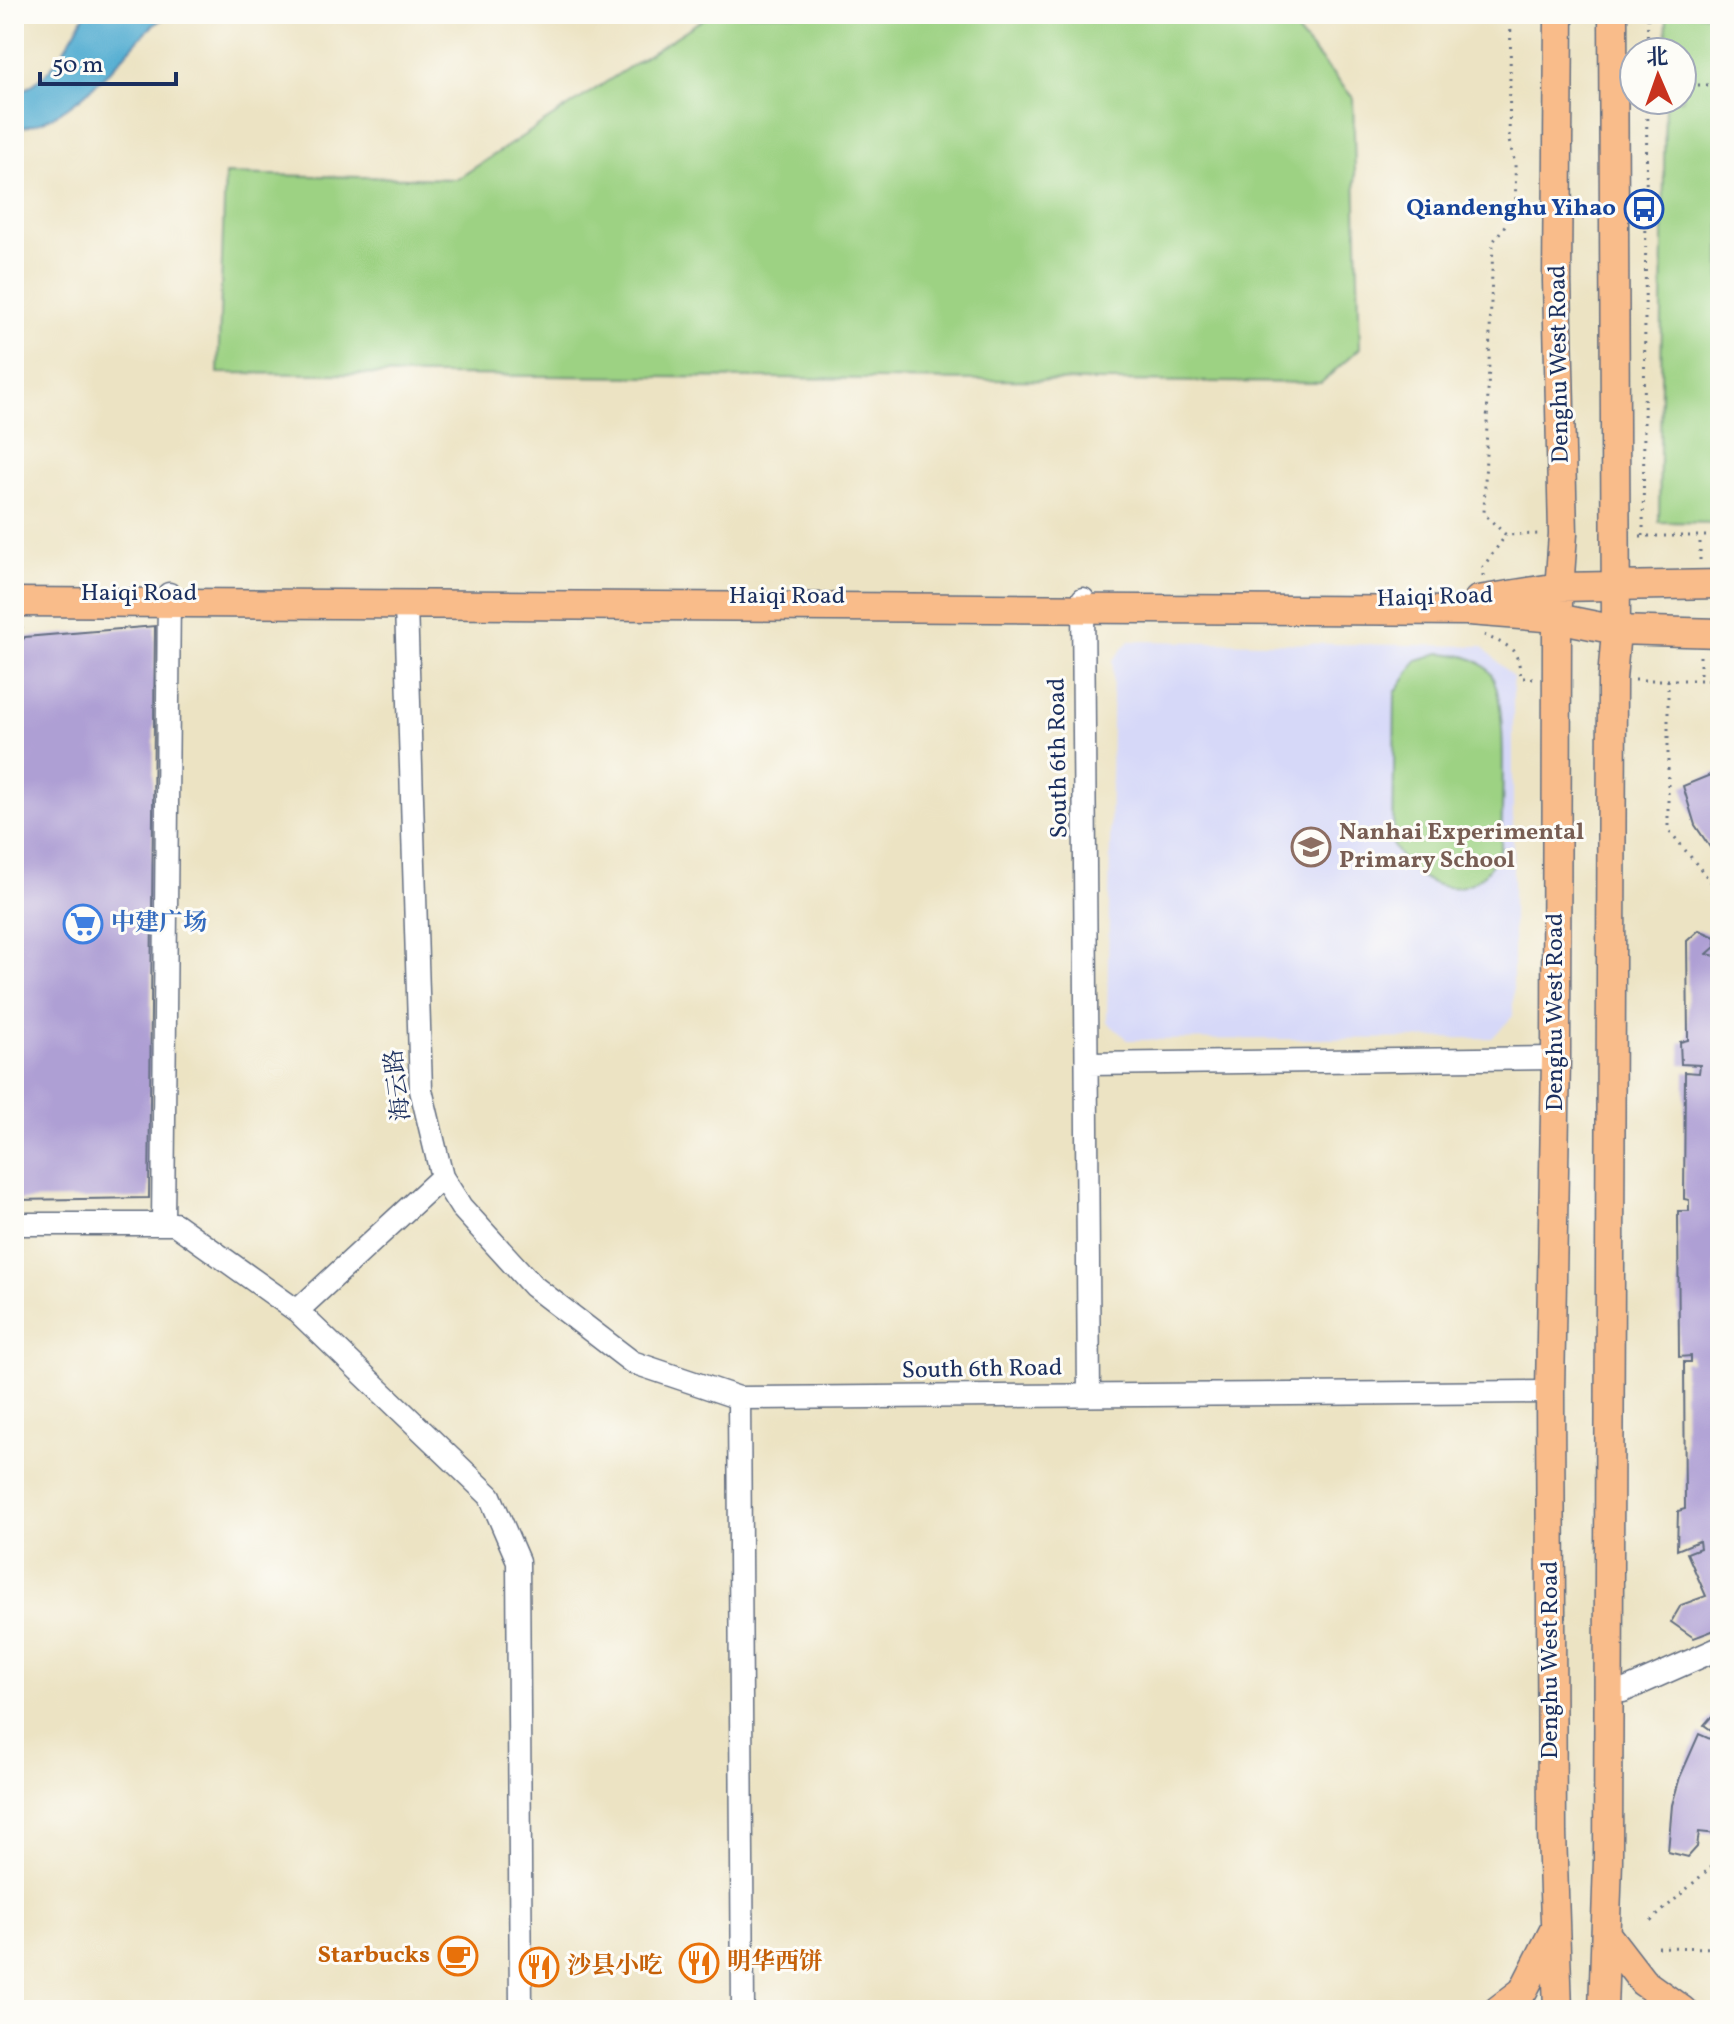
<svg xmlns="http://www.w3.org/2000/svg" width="1734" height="2024" font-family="Vollkorn,'Noto Serif SC',serif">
<rect width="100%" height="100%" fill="#fdfcf7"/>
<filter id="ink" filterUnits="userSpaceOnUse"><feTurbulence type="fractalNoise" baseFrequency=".0125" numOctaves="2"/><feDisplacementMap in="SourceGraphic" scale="16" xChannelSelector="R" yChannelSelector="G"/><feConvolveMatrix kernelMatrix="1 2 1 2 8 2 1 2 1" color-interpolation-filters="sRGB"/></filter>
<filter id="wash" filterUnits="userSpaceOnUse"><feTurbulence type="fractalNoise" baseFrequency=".006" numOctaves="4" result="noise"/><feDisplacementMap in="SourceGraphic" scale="32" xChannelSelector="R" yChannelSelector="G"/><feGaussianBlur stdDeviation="1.8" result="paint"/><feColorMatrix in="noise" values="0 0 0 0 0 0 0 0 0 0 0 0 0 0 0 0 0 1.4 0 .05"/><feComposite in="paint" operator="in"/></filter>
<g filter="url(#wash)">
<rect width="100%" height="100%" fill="#ece3c3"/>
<path fill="#d6d8f8" d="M1129,641L1482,646L1513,677V1016L1492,1038L1128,1040L1107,1022L1113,660Z"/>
<path fill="#9dd283" stroke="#5c8070" stroke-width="2" d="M711,14H1282L1353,98L1360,348L1321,383L218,373L225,174L457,179Z
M1667,14H1720V523L1659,522L1665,100H1682V52H1666Z
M1439,653C1457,654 1477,656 1489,671C1510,699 1501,810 1501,848C1495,860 1489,871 1478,879C1446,902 1407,873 1393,845L1395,693L1417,660Z"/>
<path fill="#54aed2" stroke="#386e98" stroke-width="2" d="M85,14H173C151,22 138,41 122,58C94,88 56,125 14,129V94C50,82 67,45 85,14Z"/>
<g id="blocks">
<path fill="#ae9fd4" d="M155,626L149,1198L14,1200V651L25,637Z
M1720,771V862L1695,825L1683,786Z
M1699,930L1715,937L1716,946L1707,954L1720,957V1190L1716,1209L1715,1358L1720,1381V1628L1694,1638L1671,1622L1681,1605L1706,1596L1687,1553L1700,1548L1699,1541L1677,1550L1678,1511L1685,1509L1684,1362H1691V1356L1679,1357L1678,1211H1689V1200L1684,1199L1685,1072L1699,1073L1700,1065L1681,1064L1680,1042L1688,1040L1687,941Z
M1711,1717H1720L1717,1834L1699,1832L1697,1847L1688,1857L1668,1852L1672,1805L1680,1777L1699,1734L1710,1739L1714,1732L1704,1725Z"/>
</g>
</g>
<g filter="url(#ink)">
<use href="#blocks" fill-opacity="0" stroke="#646e81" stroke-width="2"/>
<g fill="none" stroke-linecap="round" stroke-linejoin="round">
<defs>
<path id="minor" d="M1083,599L1089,1395
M406,605L421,1090L442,1177L461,1207L533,1286L632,1362L739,1398L1550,1392
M1089,1064L1556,1058
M14,1224H175L297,1311L490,1496L518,1561L521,2010
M163,1224L169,594
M297,1311L442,1177
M739,1398L743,2010
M1623,1691L1720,1648"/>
<path id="major" d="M1478,600L1559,587L1720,584
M14,602L1469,611L1557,618L1616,630L1720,633
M1606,1934L1643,1982L1682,2010
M1498,2010L1523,1991L1553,1932
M1558,2010L1552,1833L1550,1392L1556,1058L1557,618L1563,534L1557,281L1559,14
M1603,2010L1608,1861L1612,680L1616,630L1613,14"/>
</defs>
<use href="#minor" stroke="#646e81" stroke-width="25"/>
<use href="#major" stroke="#646e81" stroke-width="31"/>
<path stroke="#646e81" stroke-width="3" stroke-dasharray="2 6" stroke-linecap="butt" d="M1511,14L1509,141L1515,163L1516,210L1493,242L1484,514L1506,535L1540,534
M1647,52L1648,14
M1682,85H1720
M1640,536H1720
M1643,536L1647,100
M1700,560V536
M1483,576V567L1506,535
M14,631L24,626
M1484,635C1508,647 1518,644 1521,678H1535
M1700,656V680
M1635,680H1720
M1668,680V829L1720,893
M1651,1921L1720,1859
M1658,1947L1720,1948"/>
<use href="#minor" stroke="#fff" stroke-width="22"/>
<use href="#major" stroke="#f9bc8a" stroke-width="28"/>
</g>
</g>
<defs>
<symbol id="bus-ring" viewBox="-11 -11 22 22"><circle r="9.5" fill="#fdfcf7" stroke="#1a4fb4" stroke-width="1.5"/><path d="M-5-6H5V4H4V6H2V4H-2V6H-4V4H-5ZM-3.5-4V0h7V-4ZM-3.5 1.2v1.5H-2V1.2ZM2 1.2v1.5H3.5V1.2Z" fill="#1a4fb4"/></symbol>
<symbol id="school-ring" viewBox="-11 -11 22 22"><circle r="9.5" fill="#fdfcf7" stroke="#8d6e63" stroke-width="1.5"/><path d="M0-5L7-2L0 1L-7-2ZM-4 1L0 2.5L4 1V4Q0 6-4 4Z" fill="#8d6e63"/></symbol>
<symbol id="supermarket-ring" viewBox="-11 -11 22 22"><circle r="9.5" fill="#fdfcf7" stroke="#3f7fe0" stroke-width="1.5"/><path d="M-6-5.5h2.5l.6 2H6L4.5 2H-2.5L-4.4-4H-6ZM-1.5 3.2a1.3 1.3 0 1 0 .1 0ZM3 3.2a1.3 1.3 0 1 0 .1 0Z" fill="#3f7fe0"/></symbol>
<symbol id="cafe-ring" viewBox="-11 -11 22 22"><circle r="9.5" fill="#fdfcf7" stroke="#e8710a" stroke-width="1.5"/><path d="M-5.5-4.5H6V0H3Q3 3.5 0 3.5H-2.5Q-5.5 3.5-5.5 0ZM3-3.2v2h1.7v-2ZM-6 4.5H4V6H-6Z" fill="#e8710a"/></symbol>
<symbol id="restaurant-ring" viewBox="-11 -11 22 22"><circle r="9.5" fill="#fdfcf7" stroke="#e8710a" stroke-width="1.5"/><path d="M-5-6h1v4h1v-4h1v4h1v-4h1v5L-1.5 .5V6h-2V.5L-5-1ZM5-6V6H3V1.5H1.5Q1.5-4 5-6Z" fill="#e8710a"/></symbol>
</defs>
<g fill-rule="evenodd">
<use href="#bus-ring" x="1622" y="187" width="44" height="44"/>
<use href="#school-ring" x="1289" y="825" width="44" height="44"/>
<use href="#supermarket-ring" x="61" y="902" width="44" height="44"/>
<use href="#cafe-ring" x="436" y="1934" width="44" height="44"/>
<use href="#restaurant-ring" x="677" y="1941" width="44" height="44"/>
<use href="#restaurant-ring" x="517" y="1945" width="44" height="44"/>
</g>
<g text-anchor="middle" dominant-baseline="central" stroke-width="6" stroke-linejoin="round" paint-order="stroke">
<g font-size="24" font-weight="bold" fill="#164399" stroke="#fdfcf7" text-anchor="end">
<text x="1616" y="209">Qiandenghu Yihao</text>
</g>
<g font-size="24" fill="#1b2f5e" stroke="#fdfcf7">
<text transform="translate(1560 364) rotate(-91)">Denghu West Road</text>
<text x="139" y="594">Haiqi Road</text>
<text x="787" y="597">Haiqi Road</text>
<text transform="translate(1435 598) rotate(-2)">Haiqi Road</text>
<text transform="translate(1059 758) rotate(-91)">South 6th Road</text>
<text transform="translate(1556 1012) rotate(-90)">Denghu West Road</text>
<text transform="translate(399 1085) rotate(-97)">海云路</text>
<text transform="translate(982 1370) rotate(-1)">South 6th Road</text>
<text transform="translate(1551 1660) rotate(-90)">Denghu West Road</text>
</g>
<g font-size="24" font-weight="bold" fill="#785e54" stroke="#fdfcf7" text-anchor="start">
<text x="1339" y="833">Nanhai Experimental<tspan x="1339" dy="28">Primary School</tspan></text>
</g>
<g font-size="24" font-weight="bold" fill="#366cbe" stroke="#fdfcf7" text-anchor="start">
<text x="111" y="924">中建广场</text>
</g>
<g font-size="24" font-weight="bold" fill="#c56008" stroke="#fdfcf7" text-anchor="start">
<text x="430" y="1956" text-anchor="end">Starbucks</text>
<text x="727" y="1963">明华西饼</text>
<text x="567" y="1967">沙县小吃</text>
</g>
</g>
<rect width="1734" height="2024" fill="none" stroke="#fdfcf7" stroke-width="48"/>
<g transform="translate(1658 76) rotate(358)"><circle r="38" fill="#fdfcf7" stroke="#a3aaba" stroke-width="2"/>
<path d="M0-6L14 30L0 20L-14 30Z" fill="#c8321e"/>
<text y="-12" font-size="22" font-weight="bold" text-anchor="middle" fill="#1b2f5e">北</text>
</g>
<path d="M40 72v12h136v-12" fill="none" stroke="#1b2f5e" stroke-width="4"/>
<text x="52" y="72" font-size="24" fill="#1b2f5e" stroke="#fdfcf7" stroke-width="6" paint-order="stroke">50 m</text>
</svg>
